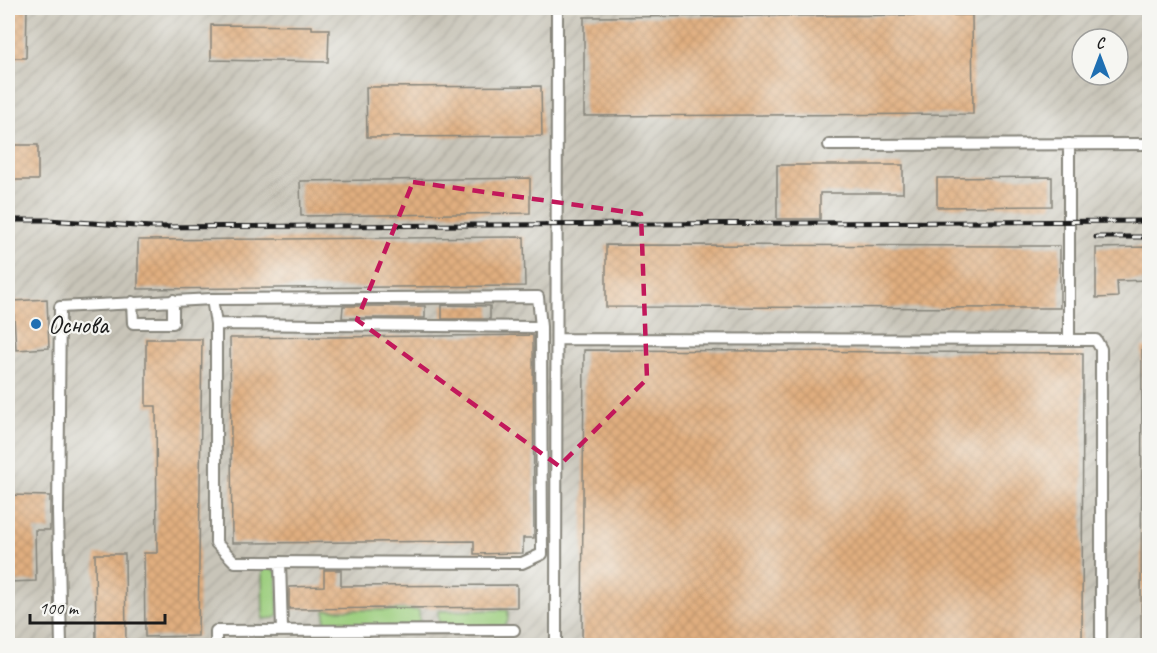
<svg xmlns="http://www.w3.org/2000/svg" width="1157" height="653" font-family="Caveat,sans-serif">
<defs>
<pattern id="industrial-furrows" width="10" height="10" patternUnits="userSpaceOnUse" patternTransform="scale(1.5)"><rect width="10" height="10" fill="#c8c4b8"/><path d="M-1 1l2-2M0 10L10 0M9 11l2-2" fill="none" stroke="#aba89e"/></pattern>
<pattern id="building-cross-hatch" width="8" height="8" patternUnits="userSpaceOnUse" patternTransform="scale(1.5)"><rect width="8" height="8" fill="#e0ae7f"/><path d="M0 0l8 8M0 8l8-8" fill="none" stroke="#c0956d"/></pattern>
</defs>
<rect width="100%" height="100%" fill="#f6f6f2"/>
<filter id="ink" filterUnits="userSpaceOnUse"><feTurbulence type="fractalNoise" baseFrequency=".0167" numOctaves="2"/><feDisplacementMap in="SourceGraphic" scale="12" xChannelSelector="R" yChannelSelector="G"/><feConvolveMatrix kernelMatrix="1 2 1 2 8 2 1 2 1" color-interpolation-filters="sRGB"/></filter>
<filter id="wash" filterUnits="userSpaceOnUse"><feTurbulence type="fractalNoise" baseFrequency=".008" numOctaves="4" result="noise"/><feDisplacementMap in="SourceGraphic" scale="24" xChannelSelector="R" yChannelSelector="G"/><feGaussianBlur stdDeviation="1.35" result="paint"/><feColorMatrix in="noise" values="0 0 0 0 0 0 0 0 0 0 0 0 0 0 0 0 0 1.4 0 .05"/><feComposite in="paint" operator="in"/></filter>
<g filter="url(#wash)">
<rect width="100%" height="100%" fill="#efebd7"/>
<path fill="url(#industrial-furrows)" fill-rule="evenodd" d="M8,8H1149L1150,347L1142,348L1141,645H8ZM1082,39H1118V75H1082Z"/>
<path fill="#9cce7e" stroke="#5c754d" stroke-width="1.5" d="M262,568H272L277,573L278,615L275,618L263,619Z
M325,610H419L420,627H328L325,622Z
M508,610V621L504,626L440,627L439,625L438,611Z"/>
<g id="blocks">
<path fill="url(#building-cross-hatch)" d="M8,8H27L26,58H8Z
M972,15L973,114L584,116V17Z
M211,25L312,26V29H329L328,62L211,60Z
M541,86L542,136L367,137L366,87Z
M8,145H38V180H8Z
M777,165H903V193H820V219H777Z
M1052,177V206L937,207V178Z
M530,178V213L301,216L300,181Z
M524,237L525,286L138,289V240Z
M606,245L1060,246V308L606,307Z
M1149,247V280L1117,281L1118,297L1096,298V248Z
M47,299L49,348L16,350L13,301Z
M442,305L490,306V319H442Z
M343,306H425V318H342Z
M533,335L534,538H523V553L474,554V541L232,543L230,338Z
M146,339H202L198,636L145,637L144,553H157L156,406H146Z
M1142,347H1149V645H1141Z
M584,350L1083,353L1082,645H582Z
M8,495L50,496V530H35L36,581L8,582Z
M95,554H125L126,645H96Z
M324,570H341V586L517,585V607L289,609V587L324,586Z"/>
</g>
</g>
<g filter="url(#ink)">
<use href="#blocks" fill-opacity="0" stroke="#86847a" stroke-width="1.5"/>
<g fill="none" stroke-linecap="round" stroke-linejoin="round">
<defs>
<path id="minor" d="M1069,144V340
M829,145L1150,144
M132,302L133,323H173V300
M216,324L541,327
M557,339L1096,340L1101,349V646
M280,562L282,630
M61,646L58,513L60,307L212,299L216,324V543L235,562L522,563L542,554L541,327L538,297L212,299
M216,646V631L514,630
M556,646L557,8"/>
</defs>
<use href="#minor" stroke="#86847a" stroke-width="14"/>
<use href="#minor" stroke="#fff" stroke-width="10"/>
<defs>
<path id="rail" d="M8,220H48L151,227L1150,221
M1096,237H1150"/>
</defs>
<use href="#rail" stroke="#1c1c1c" stroke-width="5"/>
<use href="#rail" stroke="#f6f6f2" stroke-width="3" stroke-dasharray="9" stroke-linecap="butt"/>
</g>
</g>
<path fill="none" stroke="#c2185b" stroke-width="4.5" stroke-dasharray="12 8" stroke-linejoin="round" d="M413,182L641,214L647,379L559,466L357,320Z"/>
<circle fill="#1f6fb2" stroke="#f6f6f2" stroke-width="2" cx="36" cy="324" r="6"/>
<g text-anchor="middle" dominant-baseline="central" stroke-width="4.5" stroke-linejoin="round" paint-order="stroke">
<g font-size="26" fill="#1c1c1c" stroke="#f6f6f2" text-anchor="start">
<text x="48" y="324">Основа</text>
</g>
</g>
<rect width="1157" height="653" fill="none" stroke="#f6f6f2" stroke-width="30"/>
<g transform="translate(1100 57)"><circle r="28" fill="#f6f6f2" stroke="#9f9f9c" stroke-width="1.5"/>
<path d="M0-4.5L10 22L0 15L-10 22Z" fill="#1f6fb2"/>
<text y="-9" font-size="16" font-weight="bold" text-anchor="middle" fill="#1c1c1c">С</text>
</g>
<path d="M30 614v9h135v-9" fill="none" stroke="#1c1c1c" stroke-width="3"/>
<text x="39" y="614" font-size="18" fill="#1c1c1c" stroke="#f6f6f2" stroke-width="4.5" paint-order="stroke">100 m</text>
</svg>
